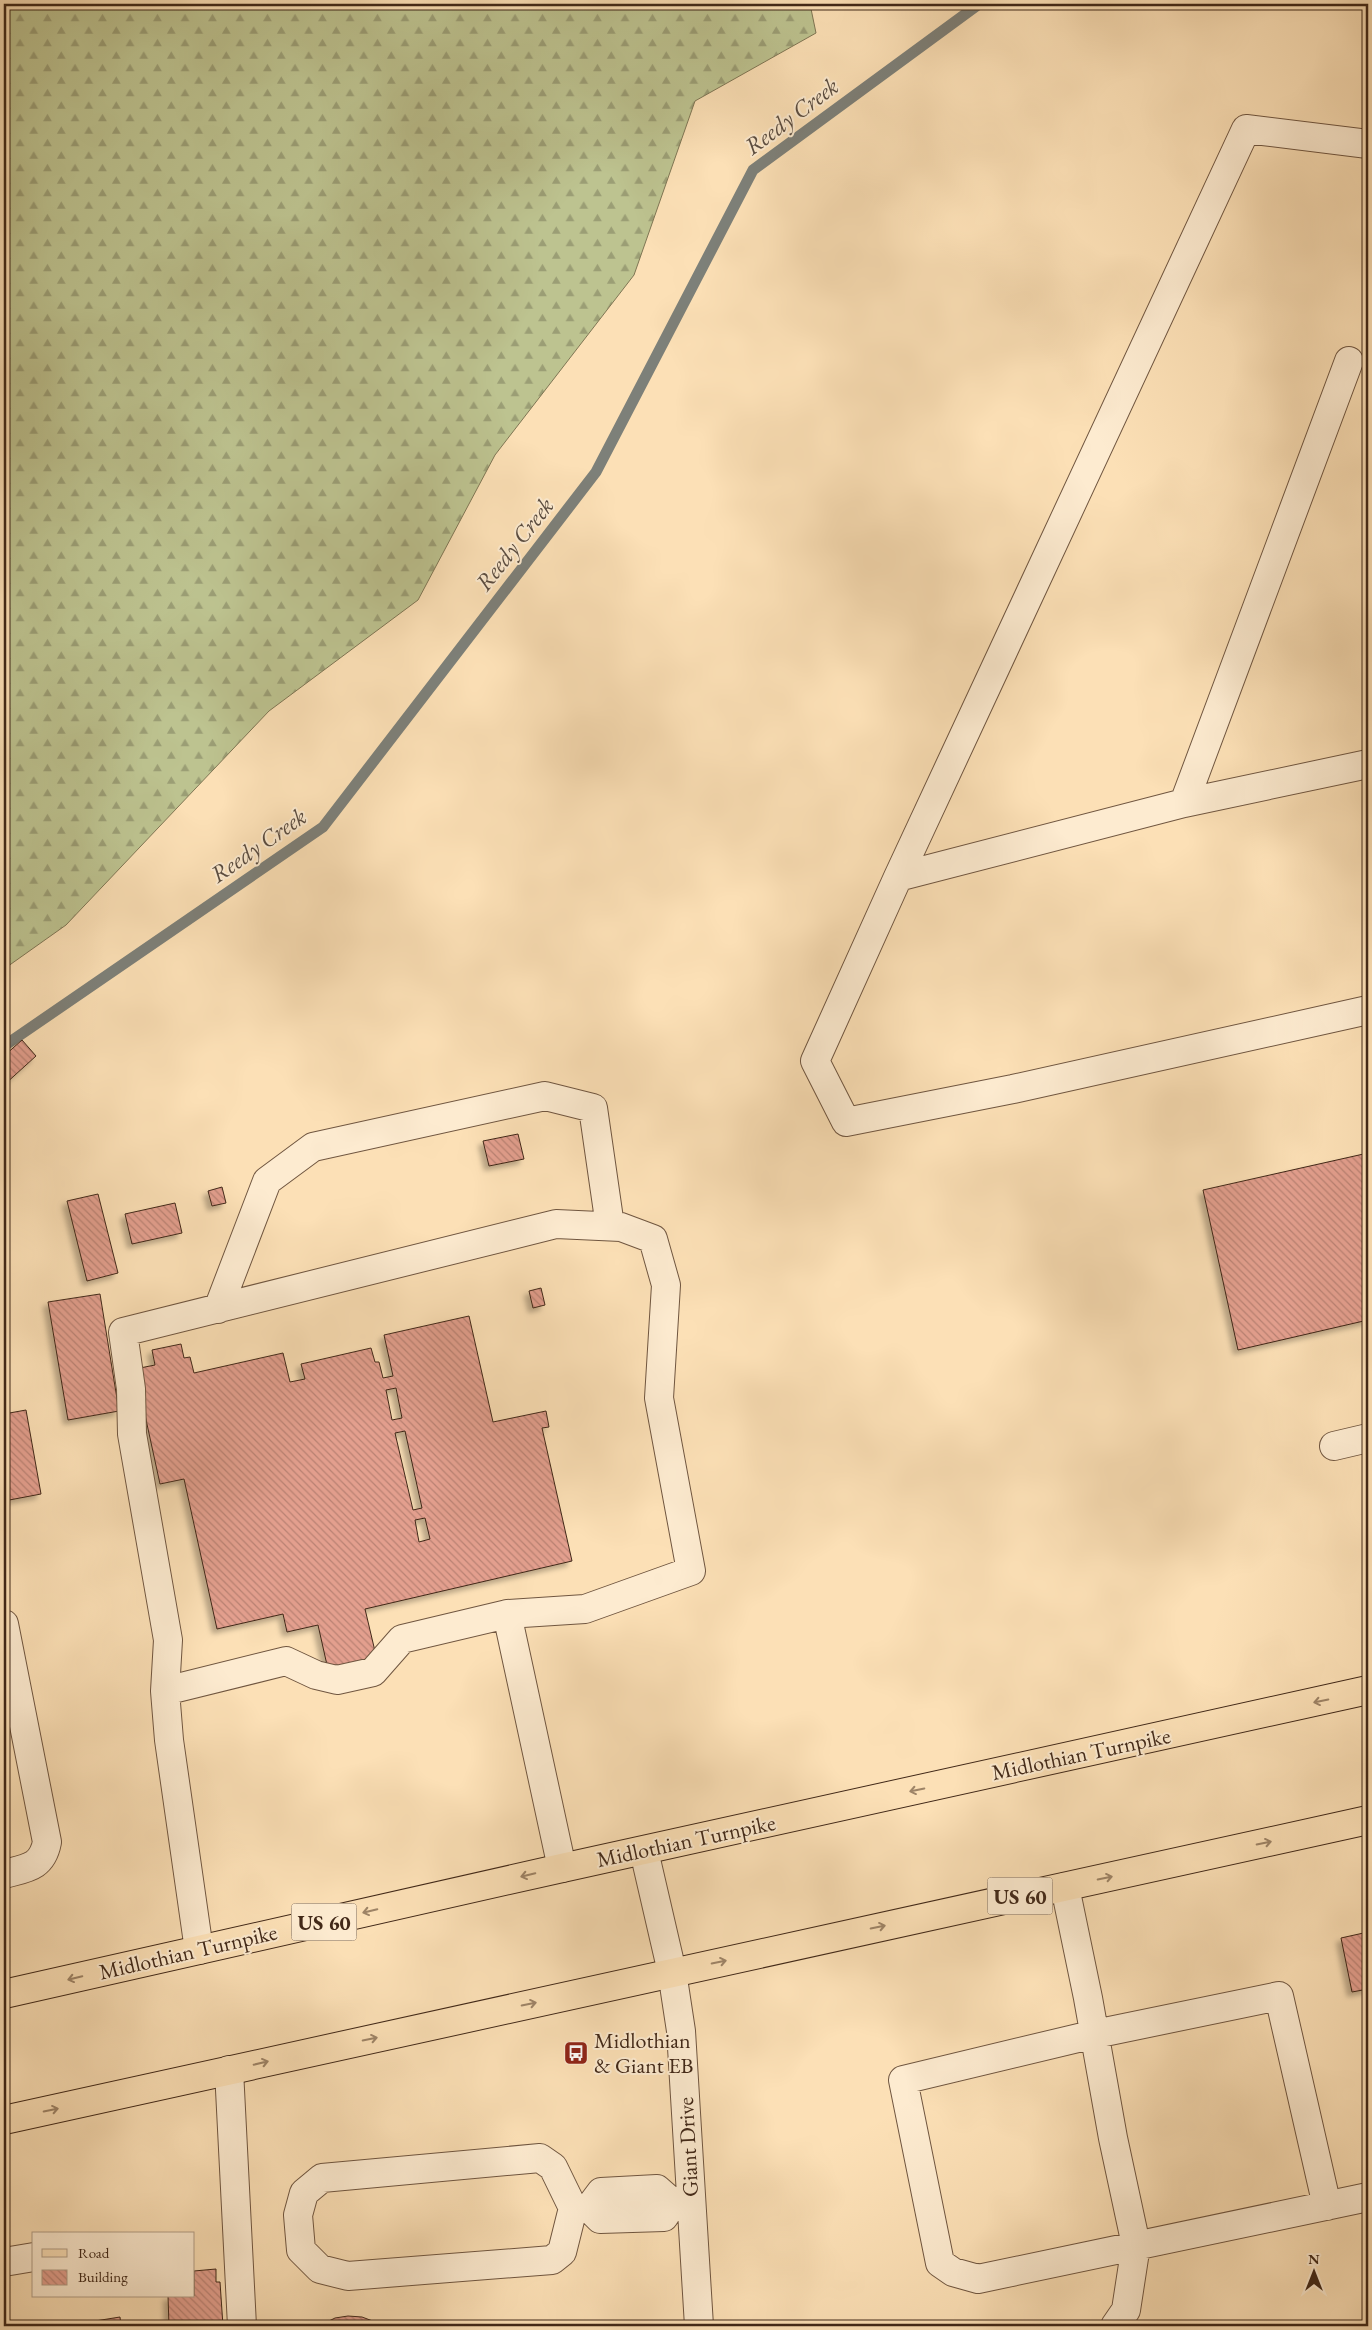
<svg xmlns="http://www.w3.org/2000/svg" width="1372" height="2330" font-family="'EB Garamond',serif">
<defs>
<pattern id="forest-firs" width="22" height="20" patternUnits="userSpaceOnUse" patternTransform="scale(1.25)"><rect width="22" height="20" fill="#bdc390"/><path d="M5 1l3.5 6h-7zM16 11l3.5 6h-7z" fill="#9b9e75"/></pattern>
<pattern id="building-back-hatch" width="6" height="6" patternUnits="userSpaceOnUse" patternTransform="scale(1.25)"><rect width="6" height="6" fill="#e39f8e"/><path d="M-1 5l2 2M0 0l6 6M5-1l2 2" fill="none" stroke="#ba8273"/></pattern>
<filter id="shadow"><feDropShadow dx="-4.5" dy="4.5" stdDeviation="2.5" flood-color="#0004"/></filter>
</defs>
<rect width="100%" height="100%" fill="#fce0b6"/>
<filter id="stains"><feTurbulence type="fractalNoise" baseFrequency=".004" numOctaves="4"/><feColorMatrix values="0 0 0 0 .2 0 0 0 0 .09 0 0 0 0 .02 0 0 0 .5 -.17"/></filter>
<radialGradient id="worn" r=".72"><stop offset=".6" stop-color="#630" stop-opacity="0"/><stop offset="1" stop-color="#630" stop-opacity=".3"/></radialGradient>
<path fill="url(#forest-firs)" stroke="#7f7654" d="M4,4H810L816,33L695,101L634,275L495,455L418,600L269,711L66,925L4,969Z"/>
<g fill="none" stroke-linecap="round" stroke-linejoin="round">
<path stroke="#7d8079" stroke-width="11" d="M4,1046L323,827L596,472L753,170L979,4"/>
</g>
<path fill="url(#building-back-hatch)" stroke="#412818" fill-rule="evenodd" filter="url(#shadow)" d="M22,1040L36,1056L4,1085V1056Z
M518,1134L524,1159L489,1166L483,1141Z
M1368,1153V1320L1238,1350L1203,1190Z
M222,1187L226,1203L212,1206L208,1191Z
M98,1194L118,1273L87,1281L67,1201Z
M175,1203L182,1233L132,1244L125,1214Z
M541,1288L545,1305L533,1308L529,1291Z
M100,1294L119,1411L68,1420L48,1302Z
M469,1316L493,1422L546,1411L549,1427L542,1428L572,1561L365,1609L378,1664L329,1674L318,1625L287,1632L283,1614L217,1629L184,1479L160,1484L135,1369L155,1365L152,1350L181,1344L184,1358L190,1357L194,1373L283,1353L290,1382L305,1379L301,1364L371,1348L375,1362H379L383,1378L393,1376L384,1335ZM396,1388L402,1418L392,1420L386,1390ZM405,1431L422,1508L413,1510L395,1433ZM425,1518L430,1539L419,1542L415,1520Z
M26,1410L41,1494L4,1501V1414Z
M1368,1932V1989L1352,1992L1341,1938Z
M216,2269V2282H220L223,2326H169L168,2296H194V2271Z
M348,2316L362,2317L386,2326H319L335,2318Z
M120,2317L121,2326H64Z"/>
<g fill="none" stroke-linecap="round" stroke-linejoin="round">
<defs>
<path id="minor" d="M1368,144L1246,129L898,877L815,1061L846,1122L1013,1089L1368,1010
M1184,803L1368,764
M898,877L1184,803L1349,361
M218,1309L267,1181L313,1147L545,1096L593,1108L610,1226
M1334,1446L1368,1438
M4,1624L47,1842C42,1868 26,1868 4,1874
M165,1691L286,1661L316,1675L337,1680L373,1672L402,1639L507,1614
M644,1851L672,1972L681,2031L699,2326
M1065,1887L1088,1998L1113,2138L1136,2245L1126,2310L1115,2326
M199,1950L169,1740L165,1691L168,1640L132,1434L131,1389L123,1332L556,1224L621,1227L653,1239L666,1285L659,1398L691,1571L585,1609L507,1614L562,1868
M229,2070L242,2326
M657,2189L673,2203L664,2217L600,2219L589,2208L601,2192Z
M1327,2206L1279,1996L1095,2034L903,2080L940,2263L953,2272L978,2279L1368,2197
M573,2208L562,2252L552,2260L348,2276L320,2269L301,2250L298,2215L304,2193L322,2178L540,2158L553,2167L573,2208H589
M4,2262L34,2257"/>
<path id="major" d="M4,1994L562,1868L1368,1690
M4,2120L1368,1820"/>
</defs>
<use href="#minor" stroke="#705640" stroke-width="30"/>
<use href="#major" stroke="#412818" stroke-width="30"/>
<use href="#minor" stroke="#fdebd0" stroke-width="28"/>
<use href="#major" stroke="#fce0b6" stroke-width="28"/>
</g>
<defs><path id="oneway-shaft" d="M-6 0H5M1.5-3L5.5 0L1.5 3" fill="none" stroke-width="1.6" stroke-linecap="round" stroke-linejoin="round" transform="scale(1.25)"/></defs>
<g stroke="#9e8467">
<use href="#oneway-shaft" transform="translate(1321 1701) rotate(168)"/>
<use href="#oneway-shaft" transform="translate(917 1790) rotate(168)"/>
<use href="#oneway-shaft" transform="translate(1264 1843) rotate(-12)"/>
<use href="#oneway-shaft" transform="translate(528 1875) rotate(167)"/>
<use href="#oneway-shaft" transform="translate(1105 1878) rotate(-12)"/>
<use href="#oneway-shaft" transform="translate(370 1911) rotate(167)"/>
<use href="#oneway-shaft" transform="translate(878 1927) rotate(-12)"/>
<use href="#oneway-shaft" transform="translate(719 1962) rotate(-12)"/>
<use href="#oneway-shaft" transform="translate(75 1978) rotate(167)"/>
<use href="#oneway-shaft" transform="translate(529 2004) rotate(-12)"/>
<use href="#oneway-shaft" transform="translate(370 2039) rotate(-12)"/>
<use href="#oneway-shaft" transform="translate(261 2063) rotate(-13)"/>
<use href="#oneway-shaft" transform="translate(51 2110) rotate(-12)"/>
</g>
<defs>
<symbol id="bus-square" viewBox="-11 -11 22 22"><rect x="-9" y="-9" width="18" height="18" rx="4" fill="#8f2418" stroke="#fdebd0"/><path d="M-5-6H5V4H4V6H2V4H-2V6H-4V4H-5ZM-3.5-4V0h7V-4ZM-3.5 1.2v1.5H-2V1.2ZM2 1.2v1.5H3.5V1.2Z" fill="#fff"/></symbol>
</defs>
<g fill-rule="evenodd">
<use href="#bus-square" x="562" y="2039" width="28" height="28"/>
</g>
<g text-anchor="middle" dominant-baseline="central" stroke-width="4" stroke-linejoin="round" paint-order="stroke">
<g fill="#fdebd0" stroke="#79624f" stroke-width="1">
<rect x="987.5" y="1877.5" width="65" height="37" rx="4"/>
<rect x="291.5" y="1903.5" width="65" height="37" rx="4"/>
</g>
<g font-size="21" font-weight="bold" fill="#412818">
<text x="1020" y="1896">US 60</text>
<text x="324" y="1922">US 60</text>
</g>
<g font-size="22" fill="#412818" stroke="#fdebd0">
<text transform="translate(1081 1754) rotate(-12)">Midlothian Turnpike</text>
<text transform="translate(686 1841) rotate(-12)">Midlothian Turnpike</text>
<text transform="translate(188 1952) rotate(-13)">Midlothian Turnpike</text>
<text transform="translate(688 2147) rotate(-93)">Giant Drive</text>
</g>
<g font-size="22" fill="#412818" stroke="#fdebd0" text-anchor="start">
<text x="594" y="2040">Midlothian<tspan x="594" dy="25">&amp; Giant EB</tspan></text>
</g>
<g font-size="24" font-style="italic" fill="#5a4c40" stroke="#fdebd0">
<text transform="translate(791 116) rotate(-37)">Reedy Creek</text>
<text transform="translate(514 544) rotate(-52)">Reedy Creek</text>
<text transform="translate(258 845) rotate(-35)">Reedy Creek</text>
</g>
</g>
<rect width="1372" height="2330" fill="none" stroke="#fce0b6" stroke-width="20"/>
<rect x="5" y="5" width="1362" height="2320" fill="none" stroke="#412818" stroke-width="2.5"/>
<rect x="10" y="10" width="1352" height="2310" fill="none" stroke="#412818"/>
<rect x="32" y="2232" width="162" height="65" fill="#fdebd0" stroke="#b29d86"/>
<rect x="42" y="2249" width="25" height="8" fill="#fce0b6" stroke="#b29d86"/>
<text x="78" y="2258" font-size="15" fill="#412818">Road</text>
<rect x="42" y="2270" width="25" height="15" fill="url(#building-back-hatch)" stroke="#b29d86"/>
<text x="78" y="2282" font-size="15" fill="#412818">Building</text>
<g transform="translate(1314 2272)" stroke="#fdebd0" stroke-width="4" paint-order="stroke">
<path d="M0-4L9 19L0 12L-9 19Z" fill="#412818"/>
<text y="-8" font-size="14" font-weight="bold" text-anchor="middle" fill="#412818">N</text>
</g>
<rect width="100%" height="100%" filter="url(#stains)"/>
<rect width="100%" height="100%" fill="url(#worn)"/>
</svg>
